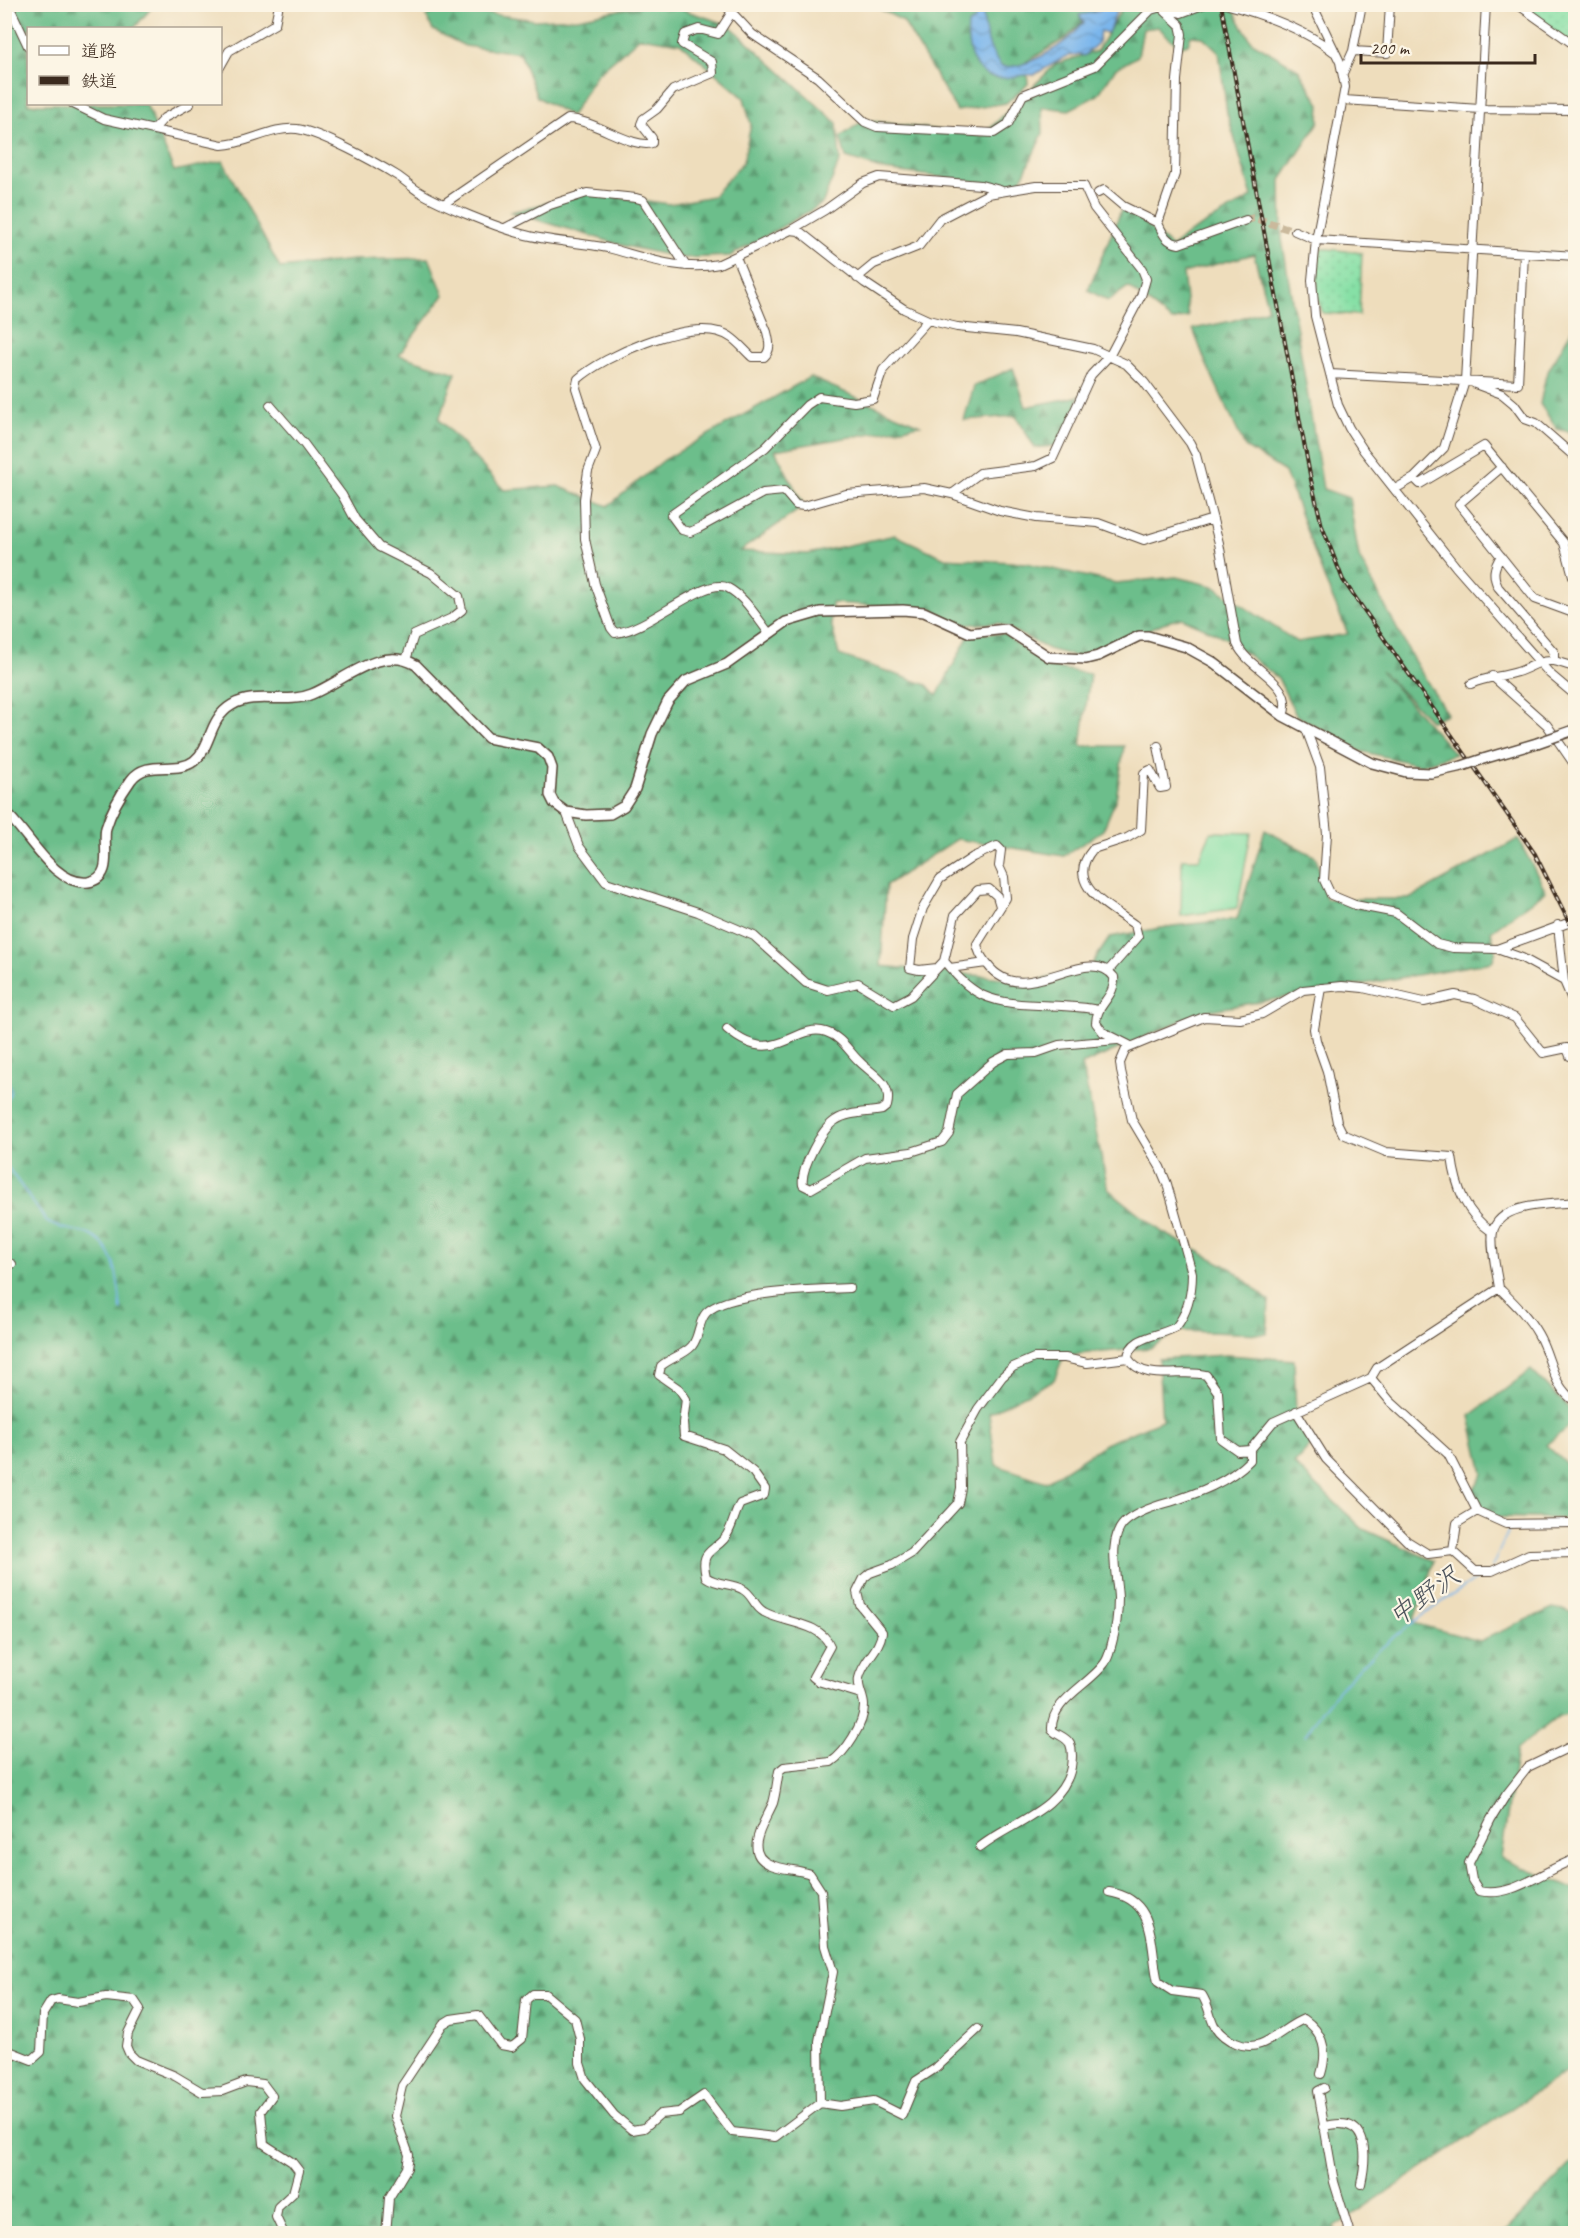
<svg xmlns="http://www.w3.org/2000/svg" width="1580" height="2238" font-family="Caveat,'Klee One',sans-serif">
<defs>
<pattern id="grass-dots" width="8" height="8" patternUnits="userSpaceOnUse" patternTransform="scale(1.5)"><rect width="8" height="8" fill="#86e0a6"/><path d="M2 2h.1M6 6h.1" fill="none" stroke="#75c08e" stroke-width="1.8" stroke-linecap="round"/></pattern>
<pattern id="forest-firs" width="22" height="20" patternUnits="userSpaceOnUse" patternTransform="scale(1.5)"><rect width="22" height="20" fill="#6cbe8b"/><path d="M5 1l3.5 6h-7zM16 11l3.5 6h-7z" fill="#5a9b71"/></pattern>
<pattern id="water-waves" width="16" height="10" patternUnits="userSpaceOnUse" patternTransform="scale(1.5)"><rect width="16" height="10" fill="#7ab6ec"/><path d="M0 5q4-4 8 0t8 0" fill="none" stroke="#6594bf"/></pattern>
</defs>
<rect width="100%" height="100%" fill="#fcf5e5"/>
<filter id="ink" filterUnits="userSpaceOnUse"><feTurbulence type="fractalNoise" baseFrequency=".0167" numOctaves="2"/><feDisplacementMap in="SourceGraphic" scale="12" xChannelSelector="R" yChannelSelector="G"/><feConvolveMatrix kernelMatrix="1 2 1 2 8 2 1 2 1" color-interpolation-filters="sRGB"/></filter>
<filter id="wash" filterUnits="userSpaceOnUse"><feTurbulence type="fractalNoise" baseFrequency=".008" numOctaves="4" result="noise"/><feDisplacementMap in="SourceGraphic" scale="24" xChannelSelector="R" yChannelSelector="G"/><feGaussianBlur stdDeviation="1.35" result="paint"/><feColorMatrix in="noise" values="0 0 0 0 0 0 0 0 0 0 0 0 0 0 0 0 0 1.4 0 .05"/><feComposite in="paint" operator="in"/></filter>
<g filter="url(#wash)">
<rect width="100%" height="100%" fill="#eeddbc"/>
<path fill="url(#grass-dots)" stroke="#608562" stroke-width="1.5" d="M1515,5H1575V45Z
M1320,248L1362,253L1359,315L1323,313L1316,295Z"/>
<path fill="url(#forest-firs)" stroke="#547454" stroke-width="1.5" d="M665,4L729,25L837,123L840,160L822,204L730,256L682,258L625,246L511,212L587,193L670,204L713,196L743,162L751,125L744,98L680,43L640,37L596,75L571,116L537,97L520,53L465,46L433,30L426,16L447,8L535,20L578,18L644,5Z
M5,5H154L134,28H28V104H146L174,171L223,161L280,268L354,260L429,258L444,295L399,355L456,373L439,419L504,490L558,486L608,506L664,460L810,377L920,425L775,450L804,506L740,551L808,554L895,535L945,558L1026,563L1116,583L1176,577L1213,586L1297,642L1348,634L1324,578L1285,472L1245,447L1206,363L1193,329L1232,321L1268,309L1254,254L1183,273L1188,317L1172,321L1128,287L1108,301L1088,290L1123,206L1172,247L1186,235L1252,197L1227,113L1219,52L1203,37L1191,36L1188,44L1179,47L1158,27L1143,29L1138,56L1115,69L1098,95L1069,110L1042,107L1043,133L1018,187L884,170L846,158L840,137L864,120L982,136L1056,64L1097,51L1124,5H1233L1238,19L1252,42L1298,69L1320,104L1319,122L1281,180L1282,239L1323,489L1349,498L1359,557L1413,659L1447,714L1431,721L1381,671L1455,754L1420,765L1360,751L1296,715L1278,678L1224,637L1182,618L1163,623L1086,659L1048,649L999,623L958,625L933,609L832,603L831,623L839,655L927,685L937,696L970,633L1004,634L1046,666L1090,674L1081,746H1124L1116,799L1103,830L1064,856L957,839L886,885L881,966L1036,981L1090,967L1110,937L1173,926L1237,919L1265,830L1316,857L1326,899H1409L1518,839L1546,891L1491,931L1496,951L1492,962L1200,1012L1082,1065L1108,1189L1162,1232L1232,1269L1269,1301L1267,1334L1179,1331L1150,1348L1079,1354L1062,1360L1054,1380L989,1413L996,1465L1046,1482L1105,1444L1162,1420L1158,1359L1227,1355L1294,1360L1296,1417L1314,1442L1294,1464L1363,1529L1434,1561L1413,1623L1480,1641L1553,1608L1575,1613V1712L1559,1716L1517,1749L1501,1858L1575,1890V2066L1333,2228L1339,2233L5,2234Z
M872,5H1100L1066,38L1026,62L1028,84L1006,103L957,111L903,21Z
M1575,324V433L1557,429L1540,404L1546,375Z
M1013,368L1026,407L1080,396L1062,445L1035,448L1016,416L964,420L974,386Z
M1531,1370L1575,1414V1421L1546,1445L1572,1469L1575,1468V1519L1492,1517L1471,1494L1483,1473L1470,1416Z
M1575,2160V2233H1504Z"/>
<path fill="#86e0a6" stroke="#608562" stroke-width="1.5" d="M1211,832L1251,833L1237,908L1181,916L1182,859H1199Z"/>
<path fill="url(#water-waves)" stroke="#5a7085" stroke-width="1.5" d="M976,5H983C983,26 987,49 1001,66C1021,72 1071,43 1080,25L1084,23L1079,15L1099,11L1103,5H1119L1108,33L1100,31L1098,43L1084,56L1079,54L1065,57L1034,75C1022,73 1013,79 1001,78C972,77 966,48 968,25L975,20Z"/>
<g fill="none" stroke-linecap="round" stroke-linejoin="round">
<path stroke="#7ab6ec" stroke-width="1.5" d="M4,1069L11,1091L4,1108
M4,1162L47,1222C58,1229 70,1229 82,1232C118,1242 118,1281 121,1310
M1492,1567L1510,1527
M1305,1736C1345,1667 1418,1616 1485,1574"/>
</g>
</g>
<g filter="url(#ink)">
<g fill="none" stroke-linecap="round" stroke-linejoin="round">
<path stroke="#cab99c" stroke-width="8" stroke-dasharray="8 4" stroke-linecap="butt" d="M1246,220L1254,218L1295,231"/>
<defs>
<path id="minor" d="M724,4L752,34L818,78L865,122L877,127L994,133L1008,124L1023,95L1095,66L1151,10L1161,7L1181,13L1205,4
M1225,4C1262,14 1304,29 1334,52
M1312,4L1340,62L1345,87L1316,240L1312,280L1315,316L1338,405L1349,428L1364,451L1456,567L1550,674L1576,696
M1517,4L1576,46
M4,5L12,12L28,46
M1164,10L1180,25L1182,34L1177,80L1175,174L1158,223C1163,234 1166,242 1179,244L1246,220
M1353,51L1387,53L1390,4
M220,67L229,51L275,24L279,4
M1343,73L1353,51L1362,4
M1344,100L1480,109L1576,110
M73,104L104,119L222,145C247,144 273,126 297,129C320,132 375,162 396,175C403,179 410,186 418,191C441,205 496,227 522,234C550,242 580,242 608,248C644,257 681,272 719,264L791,230L799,231L865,283L904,309L928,320L957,327L1016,333L1093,349L1126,364L1144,382L1190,443L1196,455L1219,543L1237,644C1249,671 1296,682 1283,716
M154,129L164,118L190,104
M1098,193L1104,190L1123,206L1158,223
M445,203L568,119C592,119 635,150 652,143V138L641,124L643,119L657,109L673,90L713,73L712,62L682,44L685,34L699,29L718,34L732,12
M505,228L550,205L587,193L636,198L643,200L686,266
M791,230L825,210L863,183L879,177L981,185L1000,190
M1295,231L1316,240L1576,256
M736,257L767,332C769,341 772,350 764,357H752C742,348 733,335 719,332C683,322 605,355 578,379L576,388L596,450L588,471L584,499L585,539L595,584L611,628L615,633C650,630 705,575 728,588C745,597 757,618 769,633
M857,278L874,264L919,246L940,219L988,194L1036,186H1084L1094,208L1142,269L1146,279L1141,296L1110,355L1091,375L1053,458L1036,466L980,473L952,494
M928,320L883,370L873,399L854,402L819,397L807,405L765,448L671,515L682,530L690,532L699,528L763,493L784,491L796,505L804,506L846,494L924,488L952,494L1000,511L1036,518L1098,523L1144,540L1213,519
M1330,374L1518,384L1524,253
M1475,384L1502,394L1514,404L1525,419L1536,423L1576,458
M270,405L304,444L342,495L355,519L379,547L431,573L459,596L462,610L452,618L414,635L406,660
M1502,467L1459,504L1535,599L1576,614
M1414,478L1420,484L1484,446L1564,543L1576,587
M1395,489L1414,478L1444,448L1465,381L1486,4
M1501,556C1494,567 1492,574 1498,587L1554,652V661
M1492,676L1547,725L1576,767
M1471,684C1486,677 1501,677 1517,672C1529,669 1538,660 1553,661C1561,662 1567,666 1576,667
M1306,729L1320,767L1327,834L1324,880L1331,895L1355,905L1396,913L1437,944L1453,948L1497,949L1522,958L1564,981L1576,1009
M566,812L579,846L606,882L698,912L754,936L806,983L828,990L858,983L894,1005L911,996L944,961L955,915L978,890L989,889L997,896L1000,906
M1558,925L1564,981
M1497,949L1576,920
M944,961C955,974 966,987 982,995C1014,1010 1062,1002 1098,1010
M937,968L919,970L910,968L913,939L923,908L940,879L973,857L997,846L1001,850L999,866L1004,877L1006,898L977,944C979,953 981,957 987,964C1023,1013 1087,941 1114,977C1116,997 1096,1004 1096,1023L1103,1032L1129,1045
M950,968L986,963
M1108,971L1138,937L1135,925C1108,906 1063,884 1093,849L1127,838L1141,830L1144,773L1150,770L1160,788L1166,787L1158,746
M1321,988L1314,1029L1316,1040L1327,1071L1337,1122L1343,1134L1386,1152L1452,1157C1456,1188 1466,1214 1492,1232
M727,1029C775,1070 794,1022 826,1032C842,1037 849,1052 860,1062C873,1075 893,1083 887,1106L882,1110C867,1113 848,1112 836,1120C822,1128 800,1169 803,1185L811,1189L865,1158L911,1152L942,1142L949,1133L957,1094L993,1062L1008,1054L1036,1053L1059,1045L1117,1040
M1576,1202C1552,1205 1499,1202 1493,1232C1490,1246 1497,1273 1499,1288C1513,1302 1528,1316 1538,1334C1552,1358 1551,1386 1576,1402
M4,1269L12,1264
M849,1288C820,1289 726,1291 706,1313C698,1322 700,1336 692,1346C684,1355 670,1358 661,1366L659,1375L679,1389L686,1399L683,1423L684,1436L724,1449L753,1472L765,1489L764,1495L740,1504C734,1514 732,1530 724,1539C710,1554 700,1551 706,1577C717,1585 730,1583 742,1589C753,1594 753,1606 764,1612C783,1623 821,1622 830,1646L813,1677L818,1681L861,1694
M1371,1378L1390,1401L1448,1454L1477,1511L1506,1524L1576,1523
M1296,1411L1326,1459L1407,1541L1428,1554L1453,1551
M1250,1450L1238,1451L1221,1439L1218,1392L1206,1375C1182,1368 1144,1384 1128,1358C1129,1336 1161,1336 1176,1327C1188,1312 1192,1293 1192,1273L1167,1184L1160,1167L1132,1120L1121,1071L1120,1063L1126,1049L1204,1017L1240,1019L1262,1014L1303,990L1342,986L1363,988L1424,1002L1455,995L1474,999L1515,1018L1543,1053L1567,1048L1570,1056L1576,1055
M1477,1511L1457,1523L1453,1551L1475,1571H1492L1529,1554L1576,1553
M1576,1744L1528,1767L1506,1795L1491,1819L1469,1863L1472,1880L1479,1891C1513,1899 1544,1869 1576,1859
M980,1847C1009,1823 1063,1810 1071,1767C1072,1759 1073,1751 1070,1744C1066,1736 1058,1736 1052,1730C1050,1701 1089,1685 1104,1664C1109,1658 1110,1650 1112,1643C1116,1629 1118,1612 1118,1598C1117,1576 1107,1540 1124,1523C1136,1512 1155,1506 1170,1502C1198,1493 1229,1482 1250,1460V1450L1273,1422L1371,1378L1377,1368L1499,1288
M1109,1892C1158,1900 1149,1944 1158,1982L1172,1991L1202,1995C1209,2006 1209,2015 1214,2025C1219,2033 1227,2040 1236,2043C1262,2055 1281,2028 1304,2019C1324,2033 1328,2051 1321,2074
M4,2049L32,2060L41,2052L43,2014L51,2001L58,1999L78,2002L106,1997L134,2000L140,2009L128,2033L126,2046L129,2053L136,2060L175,2076L202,2092L222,2091L246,2082L263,2084L272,2096L261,2111L264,2144L292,2162L299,2171L293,2193L278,2207L276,2217L284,2234
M1324,2088L1318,2091L1334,2182L1350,2234
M820,2103L840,2106L874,2101L902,2115L916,2081L936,2068L978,2029
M1323,2127C1368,2113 1368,2152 1361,2184
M386,2234L389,2198L407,2168L409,2155L395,2116L402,2086L443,2024L451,2019L478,2015L501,2045L512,2047L522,2039L526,2000L533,1994H545L575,2019L580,2039V2063L585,2079L614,2115L632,2130L644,2128L660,2114L679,2112L704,2095L732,2132L775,2137L820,2103L819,2041L833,1972L825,1946L821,1891L810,1874C797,1869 782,1870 769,1864C742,1852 766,1820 773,1803C776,1793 777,1781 779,1771L784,1767L831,1762C846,1752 864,1724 864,1706C864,1696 857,1688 859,1678C863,1660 880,1650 882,1632L860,1605L857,1592L864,1578L870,1573L892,1565L912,1553L958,1503L961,1488L960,1442L978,1409L1002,1377L1013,1367L1034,1358H1065L1087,1363L1128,1358"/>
<path id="major" d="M1483,759L1537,743
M4,811C28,831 53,886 88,882C115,878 102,845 106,828C111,811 121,794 131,780C147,758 176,775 194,761C212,747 208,719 232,705C256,691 286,705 312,694C344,681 381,644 416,665L488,738L538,748L548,757L552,768L550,795L554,803L566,812L586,815L610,814L624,806L635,789L652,734L668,701L686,681L727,664L786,622L820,612L903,610L924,612L970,633L1006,629L1049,657L1086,659L1098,656L1139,636H1148L1186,647L1213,662L1283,716L1372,763L1406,772L1431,773L1462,766"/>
</defs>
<use href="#minor" stroke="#564536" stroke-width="10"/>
<use href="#major" stroke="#564536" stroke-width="12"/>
<use href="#minor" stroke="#fff" stroke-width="8"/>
<use href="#major" stroke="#fff" stroke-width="9"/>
<defs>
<path id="rail" d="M1221,4L1311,480L1322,526L1343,580L1535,854L1576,936"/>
</defs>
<use href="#rail" stroke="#3b2a1e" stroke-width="4"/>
<use href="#rail" stroke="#fcf5e5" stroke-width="1.5" stroke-dasharray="4.5" stroke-linecap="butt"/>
<defs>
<path id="major-bridge" d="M1537,743L1574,730
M1462,766L1483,759"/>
</defs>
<use href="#major-bridge" stroke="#564536" stroke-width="12" stroke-linecap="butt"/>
<use href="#major-bridge" stroke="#fff" stroke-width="9"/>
</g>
</g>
<g text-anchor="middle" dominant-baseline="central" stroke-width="4.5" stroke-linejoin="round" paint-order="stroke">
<g font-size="27" font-style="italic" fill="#4e545c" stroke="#fcf5e5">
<text transform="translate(1424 1596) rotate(-36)">中野沢</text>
</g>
</g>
<rect width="1580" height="2238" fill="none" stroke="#fcf5e5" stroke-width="24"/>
<rect x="27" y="27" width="195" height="78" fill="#fcf5e5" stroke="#afa495" stroke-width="1.5"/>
<rect x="39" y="46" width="30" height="9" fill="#ffffff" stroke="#afa495" stroke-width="1.5"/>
<text x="81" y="57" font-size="18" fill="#3b2a1e">道路</text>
<rect x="39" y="76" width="30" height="9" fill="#3b2a1e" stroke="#afa495" stroke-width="1.5"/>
<text x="81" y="87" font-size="18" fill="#3b2a1e">鉄道</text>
<path d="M1361 54v9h174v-9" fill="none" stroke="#3b2a1e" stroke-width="3"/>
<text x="1370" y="54" font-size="18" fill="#3b2a1e" stroke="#fcf5e5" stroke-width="4.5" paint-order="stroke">200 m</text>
</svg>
